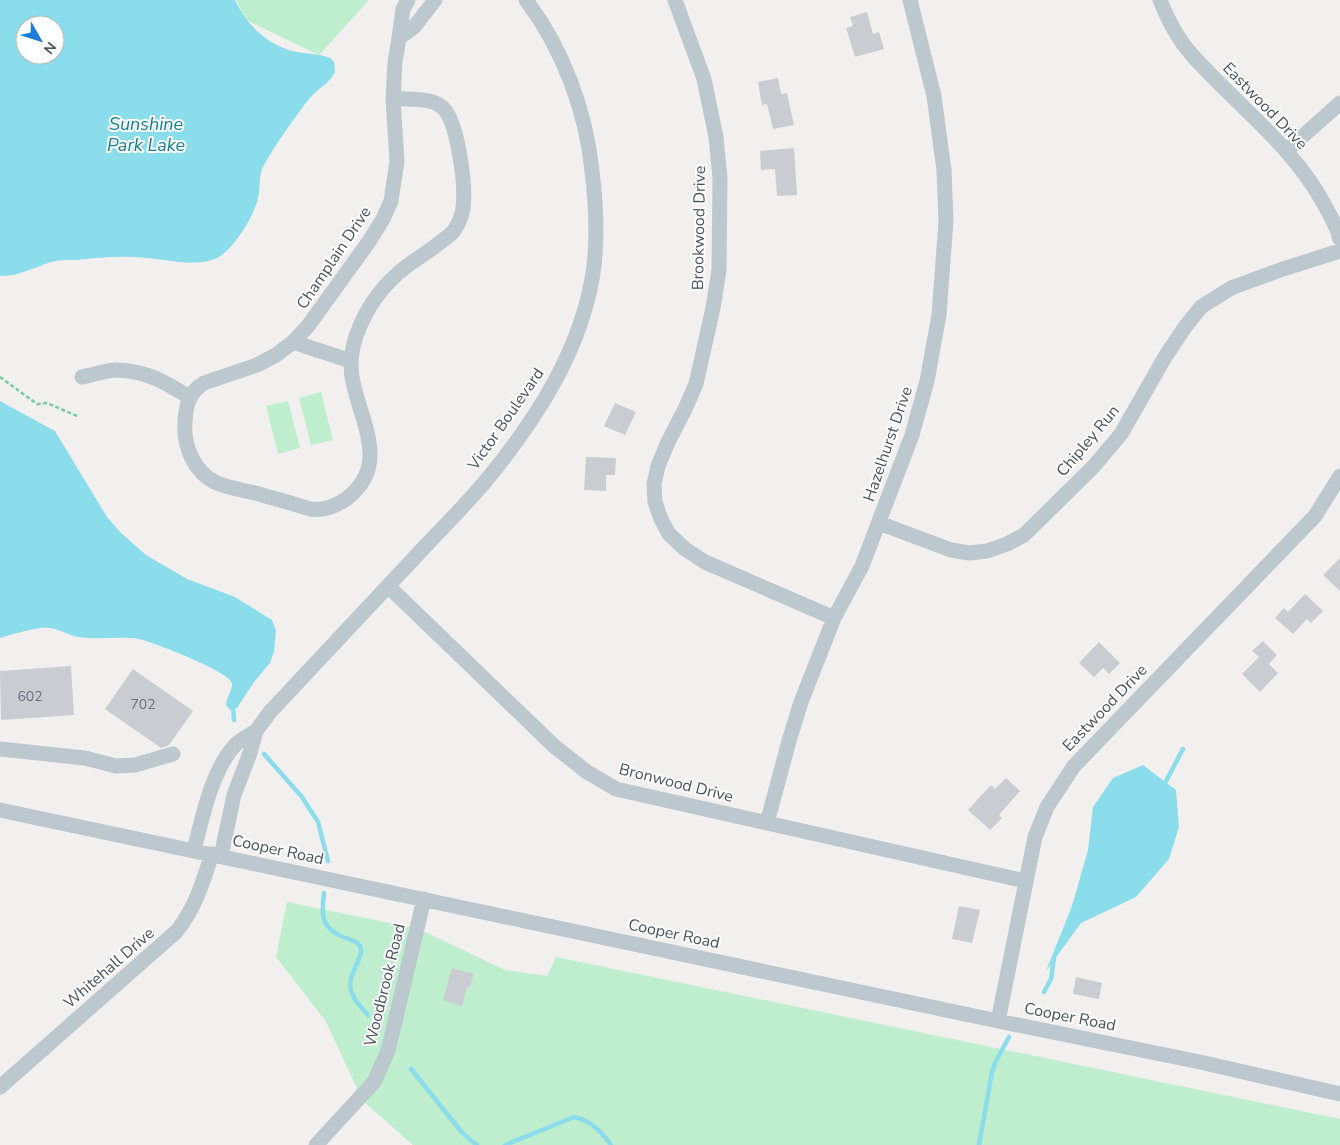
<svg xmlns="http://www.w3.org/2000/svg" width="1340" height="1145" font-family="'Nunito Sans',sans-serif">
<rect width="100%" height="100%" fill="#f2efef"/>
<path fill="#beeece" d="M236,0H369L319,55L246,20Z
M321,392L333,440L311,445L299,398Z
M288,401L300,448L278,454L266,406Z
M287,902L419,929L505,970L547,976L556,957L1340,1119V1145H413L363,1101L325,1020L276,957Z"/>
<path fill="#8cddeb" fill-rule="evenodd" d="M0,0H235C246,24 265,43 292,51C304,54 319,53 330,58L334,62L335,72C329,84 317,89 309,99C295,117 275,145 264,165C258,175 261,186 258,198C255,214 236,245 222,255C199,271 160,257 133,257C114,256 96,258 77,260C68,260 59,260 51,262C33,268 19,276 0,276ZM25,25H55V55H25Z
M0,401L55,431L107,517L121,533L146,555L187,579L235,597L272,620L276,631L274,652L270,663L254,682L237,708L230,710L226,705C226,698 233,689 232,683C230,672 153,642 139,639C119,636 98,640 78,637C68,635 59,629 49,628C39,626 10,635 0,638Z
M1143,765L1176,790L1179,827L1169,859L1136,897L1081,923L1046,971L1072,906L1088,850L1093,807L1113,778Z"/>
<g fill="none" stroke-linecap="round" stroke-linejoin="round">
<path stroke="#8cddeb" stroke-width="4.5" d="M233,706L234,720
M264,754L302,797L318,822L328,861
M1163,787L1183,749
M324,893C321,916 321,929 346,938C351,940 357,941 360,946C366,957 344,976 352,993C355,1002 362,1008 368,1015
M1044,992L1051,979L1054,958
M411,1069L460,1130L469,1139L477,1145
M505,1145L574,1117C590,1120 602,1132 611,1145
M979,1145L992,1072L995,1063L1009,1037"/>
</g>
<path fill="#c9cdd2" d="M867,12L873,34L879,32L884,49L855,57L846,28L853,26L850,17Z
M778,78L781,94L787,93L794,125L773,129L767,104L762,105L758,82Z
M794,148L797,195L777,196L775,169L761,170L760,151Z
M615,403L636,412L625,435L604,426Z
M586,457L616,458L615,475H606V491L584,490Z
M1340,558V591L1323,575Z
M1305,594L1323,611L1311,623L1307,619L1293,634L1275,618L1284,608L1288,612Z
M1263,641L1277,655L1269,664L1278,673L1260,692L1242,674L1259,657L1252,651Z
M1099,642L1120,663L1109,674L1103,668L1094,677L1079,663Z
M71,666L74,715L1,720L0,671Z
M133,669L193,711L169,745L161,748L105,709Z
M1006,778L1020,791L999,815L1002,818L990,830L968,810L991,785L995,789Z
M959,906L980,910L972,943L952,939Z
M452,968L474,974L470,987H467L462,1006L443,1000Z
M1076,977L1102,983L1099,999L1073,994Z"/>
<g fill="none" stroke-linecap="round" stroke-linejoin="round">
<path stroke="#77cc9d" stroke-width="2.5" stroke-dasharray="4 2.5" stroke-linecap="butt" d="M0,377L37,404L47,403L77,416"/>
<path stroke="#bdc7ce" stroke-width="15" d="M408,0L403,9L399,38L414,27L435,0
M675,0L704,79L716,137L720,178L719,270L713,308L696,384L685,409L668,442L658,466L654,484L655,502L661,519L669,534L685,549L705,562L834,618
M1160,0C1168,20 1178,40 1193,56C1237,105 1292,145 1324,204C1330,216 1337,226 1340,239
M393,98C407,100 430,97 442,107C458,120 466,187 463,208C462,216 458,225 453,232C439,245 422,255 407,266C383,284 366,308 356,336C352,348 350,363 352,377C359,420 392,465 346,499C336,506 323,511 310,509C292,503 273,498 255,493C242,490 229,488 217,483C194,473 183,445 185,422C186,405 189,392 204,383L257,365L276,355L293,342L308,326L368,243L383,219L391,201L397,161L393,98L395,62L399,38
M1286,151L1340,103
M293,342L351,361
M82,377C93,375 106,370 117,370C147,371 165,382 189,397
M879,523L951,550L969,553L987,551L1007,544L1024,535L1094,466L1121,434L1165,357L1185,327L1201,307L1231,288L1283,269L1340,251
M388,586L554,746L587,772L616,789L1025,881
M256,731L270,712C319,660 368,607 417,555C441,529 467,504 489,477C537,418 581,350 593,273C598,240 596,204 592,171C586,111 563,49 526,0
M0,749L85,758L116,766L135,765L173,754
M0,810L998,1021L1200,1062L1340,1094
M767,823L789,741L801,702L834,618L862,566L912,435L927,381L939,315L946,221L944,170L934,96L910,0
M194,850C203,816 211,771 236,744C242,739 249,735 256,731L250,753L234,795L221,856
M998,1021L1035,837L1047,807L1074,766L1315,516L1340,476
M0,1087L177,931C195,908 203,882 212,854
M316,1145L374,1082L388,1051L424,899"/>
</g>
<g text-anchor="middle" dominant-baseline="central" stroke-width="4" stroke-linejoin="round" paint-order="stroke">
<g font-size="14" fill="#68727a">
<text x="30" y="696">602</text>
<text x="143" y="704">702</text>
</g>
<g font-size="16" fill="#47545c" stroke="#fff">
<text transform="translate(1265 106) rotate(46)">Eastwood Drive</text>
<text transform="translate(699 228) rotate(-89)">Brookwood Drive</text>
<text transform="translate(334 258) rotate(-56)">Champlain Drive</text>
<text transform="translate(506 419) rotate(-55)">Victor Boulevard</text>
<text transform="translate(1088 441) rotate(-50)">Chipley Run</text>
<text transform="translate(888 444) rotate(-71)">Hazelhurst Drive</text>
<text transform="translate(1105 708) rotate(-46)">Eastwood Drive</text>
<text transform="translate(676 783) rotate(14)">Bronwood Drive</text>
<text transform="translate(278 850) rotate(12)">Cooper Road</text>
<text transform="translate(674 934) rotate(12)">Cooper Road</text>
<text transform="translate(109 968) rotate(-41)">Whitehall Drive</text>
<text transform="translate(385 985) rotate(-76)">Woodbrook Road</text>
<text transform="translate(1070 1017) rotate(11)">Cooper Road</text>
</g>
<g font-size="18" font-style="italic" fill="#0f7e91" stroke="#fff">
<text x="146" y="124">Sunshine<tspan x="146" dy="21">Park Lake</tspan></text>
</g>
</g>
<g transform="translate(40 40) rotate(129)"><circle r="24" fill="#ffffff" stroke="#b5bbbe"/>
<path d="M0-4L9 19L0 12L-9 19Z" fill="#1c7ddf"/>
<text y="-8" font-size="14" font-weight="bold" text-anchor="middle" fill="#47545c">N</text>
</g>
</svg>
